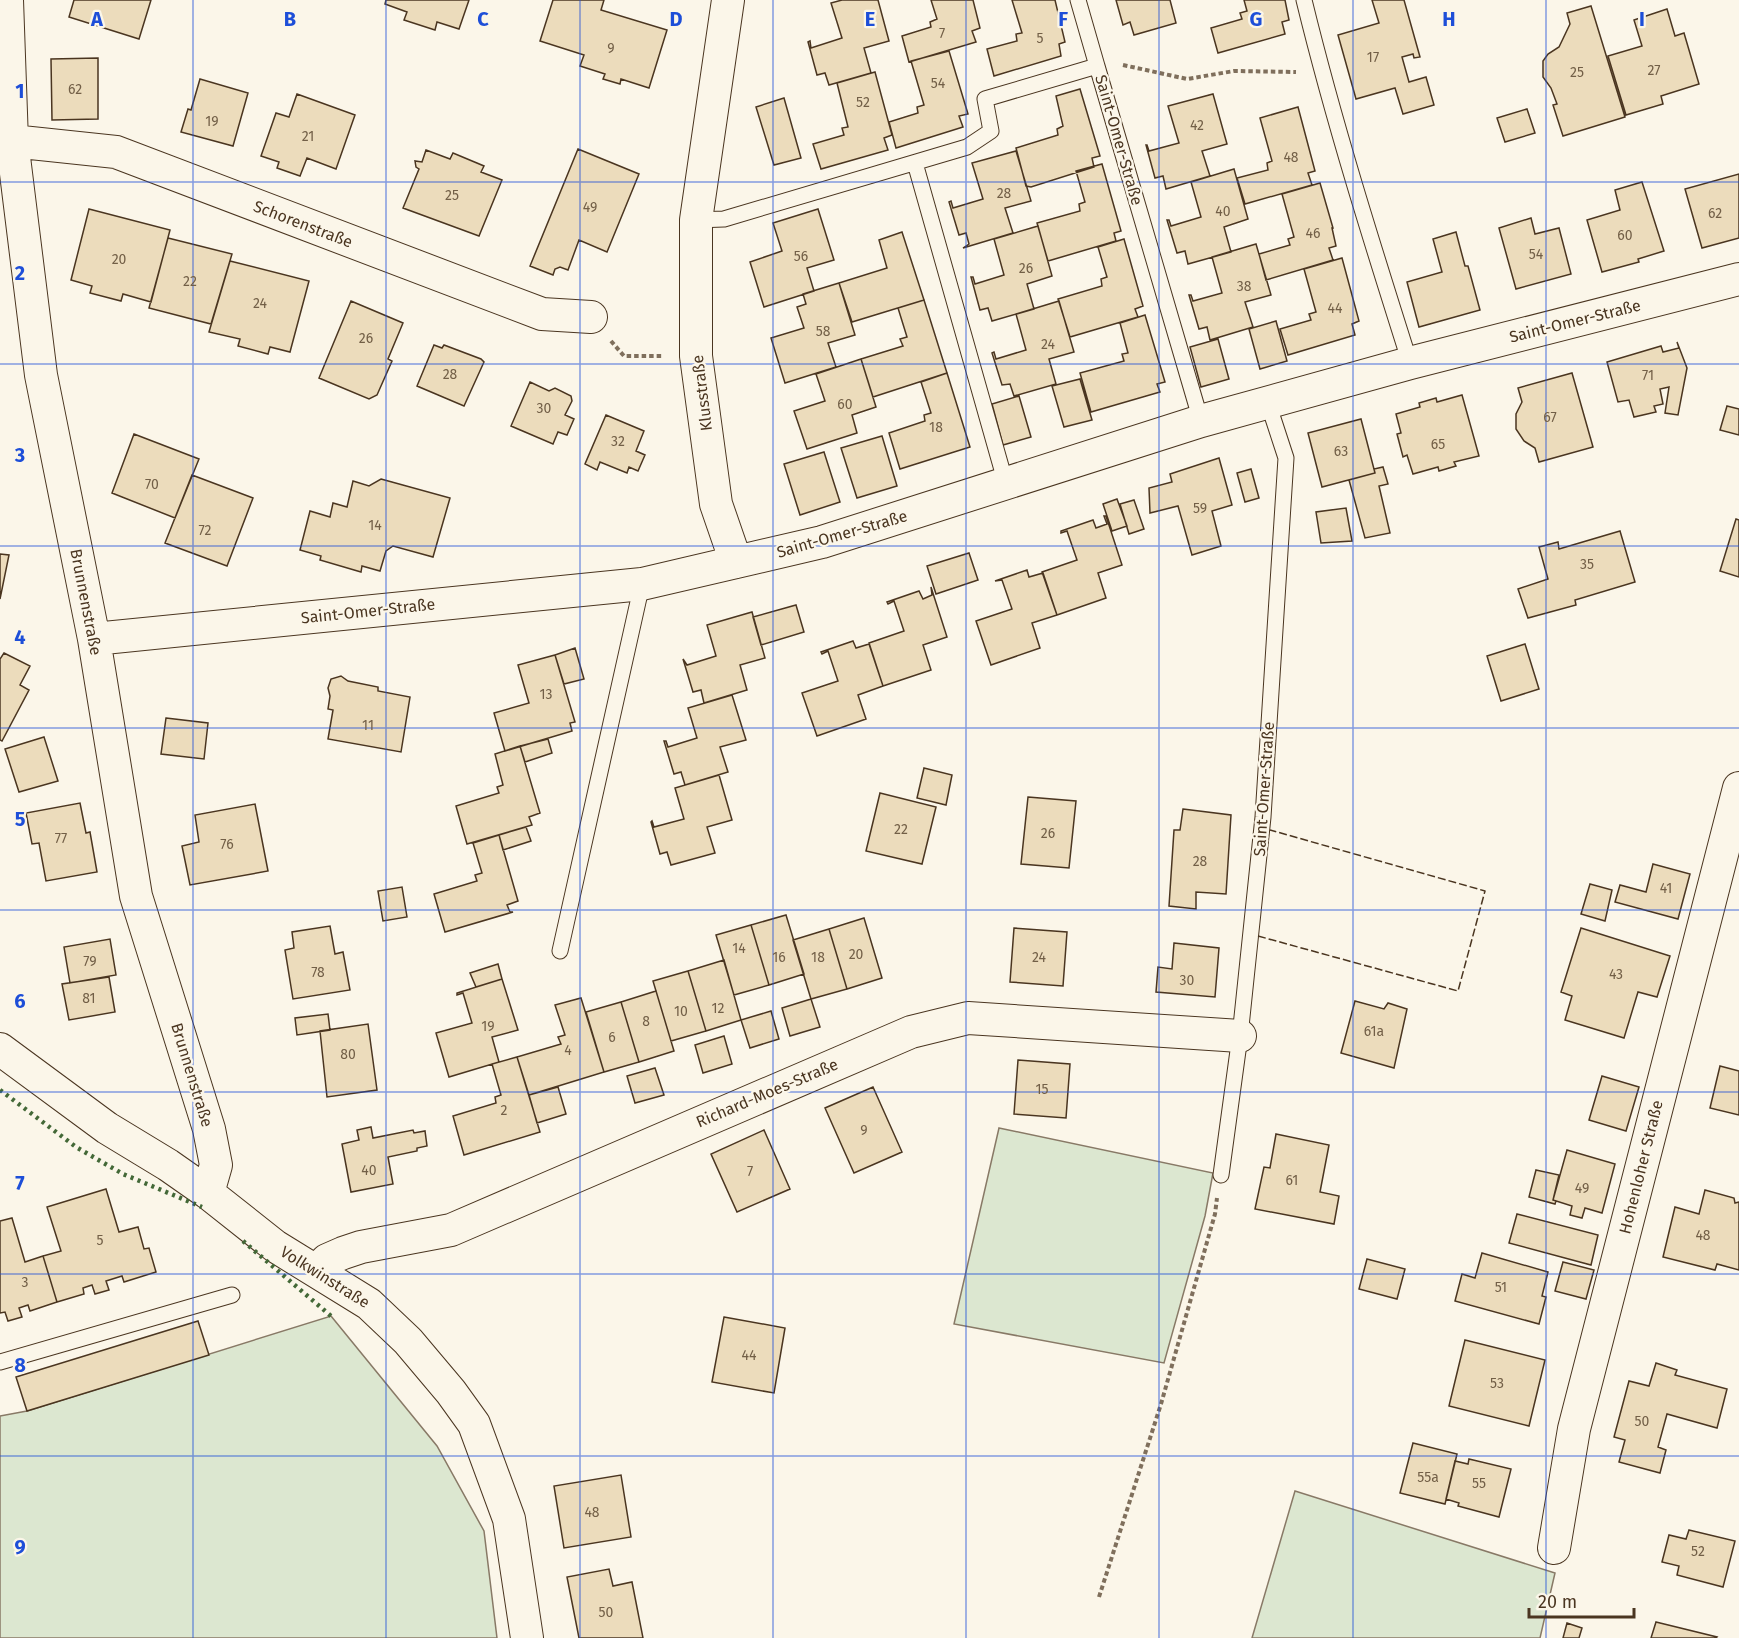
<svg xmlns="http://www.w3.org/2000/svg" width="1739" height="1638" font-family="'Fira Sans',sans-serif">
<rect width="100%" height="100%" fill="#fbf6e9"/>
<path fill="#dce7d0" stroke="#887966" stroke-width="1.5" d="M999,1128L1213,1173L1205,1216L1164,1363L954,1324Z
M331,1316L437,1446L484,1531L497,1638H0V1416L27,1411Z
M1295,1491L1555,1573L1540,1638H1252Z"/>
<path fill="#ecdcbc" stroke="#4a3520" stroke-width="1.5" d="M74,0H151L139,39L69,17Z
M386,0H469L459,29L437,22L435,30L404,20L407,12L385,4Z
M553,0H604L601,10L667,30L649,88L621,79L620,84L603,79L605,74L580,66L584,55L540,41Z
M842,0H878L889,41L864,48L871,73L829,85L825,73L817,75L808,42L810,41L811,48L842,38L831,3Z
M931,0H973L980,28L972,31L976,42L909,62L902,36L931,27L930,22L937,19Z
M1012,0H1055L1065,42L1059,44L1061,56L994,76L987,49L1017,41L1016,34L1022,33Z
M1116,0H1170L1176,23L1134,35L1130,22L1123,25Z
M1244,0H1285L1289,20L1282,22L1285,34L1218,53L1211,28L1242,19L1240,13L1247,11Z
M1372,0H1404L1420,57L1414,58L1413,54L1402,57L1409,82L1426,77L1434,105L1403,114L1395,88L1356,99L1338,35L1379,23Z
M1591,6L1625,117L1563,136L1553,105L1557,104L1551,88L1543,77V61L1548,54L1559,47L1570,24L1567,13Z
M1667,9L1675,36L1684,33L1699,84L1661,96L1663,104L1626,115L1608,56L1642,46L1634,20Z
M949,51L968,114L959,116L963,127L896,148L889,122L918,113L917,107L924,105L911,61Z
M98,58V119L52,120L51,59Z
M875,72L892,135L884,138L888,150L821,169L813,144L844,135L842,128L848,127L837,83Z
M200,79L248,93L233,146L181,132L188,109L191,110Z
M1080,89L1100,156L1092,158L1094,167L1031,187L1026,186L1016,148L1058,135L1057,129L1063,126L1056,96Z
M297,94L355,115L336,169L307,158L300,176L277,168L279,162L261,156L276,113L289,117Z
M1213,94L1227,144L1202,151L1210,176L1166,189L1163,176L1155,178L1146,145H1147L1149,151L1179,143L1168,106Z
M784,98L801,158L774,165L756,107Z
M1298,107L1315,171L1308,173L1312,185L1245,204L1237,178L1268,170L1267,163L1272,161L1260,118Z
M1527,109L1535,133L1505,142L1497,118Z
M578,149L639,174L607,252L579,240L568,270L560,267L555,269L553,275L530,266Z
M426,150L450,159L453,153L484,166L481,172L502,180L479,236L403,208L419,169L416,167L415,161L422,162Z
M1016,151L1031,201L1005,208L1013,233L963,248L969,244L966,233L959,235L949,202L951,201L953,208L983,199L972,163Z
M1102,164L1121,231L1114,233L1116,241L1048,261L1037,223L1080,211L1079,204L1085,202L1076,171Z
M1234,169L1248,219L1224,227L1231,252L1188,264L1185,251L1177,253L1167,220H1169L1171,226L1201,217L1191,182Z
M1739,174V238L1702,248L1685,189Z
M1642,182L1664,251L1638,259L1639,262L1602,272L1587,220L1620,210L1615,190Z
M1320,183L1333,228H1332L1336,246L1329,248L1333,260L1266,280L1259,254L1290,245L1288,239L1294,237L1282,194Z
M89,209L170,230L151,302L123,294L121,301L90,293L92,286L71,280Z
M818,209L834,260L807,268L814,291L764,307L750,262L782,251L773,223Z
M1531,218L1535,234L1559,228L1571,274L1516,289L1499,228Z
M1038,226L1052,276L1027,284L1034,309L992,321L988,308L980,310L971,277H973L975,284L1004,275L994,239Z
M902,232L924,300L852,322L839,283L887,268L879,240Z
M1456,232L1465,266H1468L1480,310L1419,327L1407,282L1442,272L1433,239Z
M168,238L232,254L211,324L149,308Z
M1124,239L1143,306L1135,309L1138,317L1070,337L1058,299L1102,286L1101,279L1107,277L1098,247Z
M1256,244L1271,295L1245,302L1253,327L1210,340L1207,327L1199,329L1189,295H1191L1193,301L1222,293L1212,257Z
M1342,258L1359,321L1352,324L1355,335L1288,355L1280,329L1311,320L1309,314L1316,312L1304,269Z
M230,261L309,281L290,352L270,347L268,354L238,346L240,339L209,332Z
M839,283L855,335L828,343L836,367L785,383L771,338L804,328L797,307L806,304L803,294Z
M924,300L947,373L873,397L861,359L903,346L900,339L907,337L898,308Z
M351,301L403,323L388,359L392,361L377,395L369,399L319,378Z
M1059,301L1074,352L1049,359L1056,384L1014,396L1010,384L1002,385L992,353L994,352L996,359L1026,350L1016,314Z
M1145,315L1165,382L1157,384L1160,392L1091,412L1080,373L1124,361L1122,354L1128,353L1120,323Z
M1276,321L1287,361L1260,369L1249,329Z
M1218,339L1229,379L1201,387L1190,347Z
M1677,342L1687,368L1678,415L1665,413L1669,387L1660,389L1663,404L1654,406L1656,412L1634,417L1629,400L1618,402L1607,362L1661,346L1663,352L1679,348Z
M434,345L442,348L444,345L481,359L484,362L464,406L417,386Z
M861,359L876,407L852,415L857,433L807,449L794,411L825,401L816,374Z
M947,373L970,447L900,469L889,433L925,421L924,415L931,413L921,382Z
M1572,373L1593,447L1539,462L1535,448L1524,441L1516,429V414L1522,402L1518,388Z
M1080,379L1092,420L1064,427L1052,386Z
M530,382L549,391L555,388L571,396L572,401L565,415L574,419L567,435L558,432L553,444L511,426Z
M1462,395L1479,456L1454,462L1456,466L1439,471L1438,467L1413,474L1407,455L1403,457L1397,434L1401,433L1396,414L1420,407L1419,403L1436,398L1437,402Z
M1019,396L1031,437L1003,445L992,404Z
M1727,406L1739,409V435L1720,430Z
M606,415L644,431L636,451L645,455L638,471L629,467L627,473L600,462L597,470L585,464Z
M1361,419L1375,473L1322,487L1308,433Z
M134,434L199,459L175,518L112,493Z
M882,436L897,486L857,498L841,448Z
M824,452L840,502L800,515L784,464Z
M1219,458L1232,505L1212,511L1221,546L1192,555L1178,506L1150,513L1149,488L1172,482L1170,474Z
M1383,467L1388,484L1379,486L1390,533L1365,538L1349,480L1375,473L1374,469Z
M1251,469L1259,498L1245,502L1237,473Z
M192,475L253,498L227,566L165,543Z
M381,479L450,498L433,557L393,546L386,551L380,571L362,566L361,572L320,560L321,556L300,550L310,511L330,517L333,503L347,507L353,481L369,486Z
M1117,499L1127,526L1112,531L1103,504Z
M1134,500L1144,529L1129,534L1120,504Z
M1346,508L1352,541L1321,543L1316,512Z
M1104,516H1106L1122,565L1098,573L1106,598L1057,615L1042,572L1077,560L1067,531L1061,533V531L1093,520L1096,528L1107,524Z
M1736,519L1739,520V577L1720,571Z
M1620,531L1635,582L1575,600L1576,605L1528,618L1518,589L1548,579L1539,547L1558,542L1559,549Z
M969,553L978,580L936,594L927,566Z
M0,554L9,555L0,599Z
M1027,570L1029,577L1043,573L1057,615L1032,623L1040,648L991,665L976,621L1012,609L1002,580L995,581Z
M931,587L947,637L923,645L931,670L883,686L869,643L904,631L894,601L888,604L887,602L919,591L923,599L932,595Z
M796,605L804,632L761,645L753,617Z
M752,612L765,658L740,665L747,690L704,703L701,690L693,692L683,659L687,665L716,656L707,625Z
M853,641L856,648L869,644L883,686L858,695L866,719L817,736L802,693L838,681L828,651L822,654L821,652Z
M1525,644L1539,689L1501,701L1487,656Z
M575,648L584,679L564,684L555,655Z
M4,653L30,666L20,685L29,690L2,741L0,740V659Z
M555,655L575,722L570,723L572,731L505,751L494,713L529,703L518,665Z
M341,676L348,681L378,687V691L410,697L401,752L328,739L333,710L328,709L330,696L328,688L331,679Z
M732,695L746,740L720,747L728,772L685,785L681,772L674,774L664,741H666L668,747L697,738L688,708Z
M166,718L208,723L204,759L161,754Z
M44,737L58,781L19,792L5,749Z
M548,739L552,753L525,762L520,746Z
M520,746L540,813L529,817L532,825L467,844L456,806L499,793L497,787L503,785L495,754Z
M924,768L952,775L946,805L917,798Z
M719,775L732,820L707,827L715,853L671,865L667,852L660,854L651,822L652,821L654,827L684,819L675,788Z
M880,793L936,807L922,864L866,851Z
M1028,797L1076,801L1069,868L1021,864Z
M80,803L86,833L90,832L97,872L46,881L39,843L32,844L26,813Z
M255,804L268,871L190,885L182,846L199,842L195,815Z
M1183,809L1231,815L1226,894L1196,892V909L1169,906L1174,830H1180Z
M526,827L531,841L503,850L499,835Z
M499,835L518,901L507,905L510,912H513L445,932L434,894L477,881L475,875L482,873L473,843Z
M1653,864L1690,874L1678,919L1615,902L1620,885L1646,892Z
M1590,884L1612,890L1605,921L1581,914Z
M402,887L407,917L383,921L378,891Z
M786,915L804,974L769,985L751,925Z
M864,918L882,978L847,989L829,929Z
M751,925L769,985L734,995L716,935Z
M330,926L335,954L343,952L350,990L293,999L285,950L294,948L292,932Z
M1014,928L1067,932L1063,986L1010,982Z
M1581,928L1670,956L1657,997L1638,992L1624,1038L1565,1020L1572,996L1561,992Z
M829,929L847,989L811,999L793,940Z
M110,939L116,975L70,983L64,947Z
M1174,943L1219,948L1215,997L1156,992L1158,967L1172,969Z
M724,960L741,1020L706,1031L688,971Z
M498,964L502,979L476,987L470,973Z
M688,971L706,1031L671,1041L653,981Z
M109,977L115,1012L69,1020L62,984Z
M502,979L518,1030L492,1037L499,1062L449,1077L436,1033L472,1023L463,993L457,995V993Z
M656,991L674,1051L639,1062L621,1002Z
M581,998L604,1072L529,1095L517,1057L561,1044L558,1037L565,1035L555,1005Z
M811,999L820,1027L790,1036L782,1008Z
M1355,1001L1384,1009L1388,1003L1407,1009L1394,1068L1341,1053Z
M621,1002L639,1062L604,1072L586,1012Z
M771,1011L779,1039L750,1048L741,1020Z
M328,1014L330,1030L297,1035L295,1018Z
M368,1024L377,1090L327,1097L320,1031Z
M724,1036L732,1064L703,1073L695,1045Z
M517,1057L540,1132L464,1155L453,1116L496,1103L495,1097L501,1095L492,1064Z
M1018,1060L1070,1064L1066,1118L1014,1114Z
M1720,1066L1739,1071V1115L1710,1108Z
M655,1068L664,1095L635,1103L627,1076Z
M1602,1076L1639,1087L1626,1131L1589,1120Z
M558,1087L566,1114L537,1123L529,1095Z
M873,1087L902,1152L854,1173L825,1108Z
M371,1127L373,1138L413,1130L414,1133L425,1131L427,1146L417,1148V1151L388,1157L393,1184L351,1192L342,1144L359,1140L357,1130Z
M764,1130L790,1189L737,1212L711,1154Z
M1276,1134L1329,1145L1320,1192L1339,1196L1334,1224L1255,1209L1264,1167L1270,1168Z
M1567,1150L1615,1164L1602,1213L1585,1208L1582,1218L1570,1215L1572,1206L1553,1200Z
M1536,1170L1559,1175L1553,1200L1556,1201L1555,1204L1529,1197Z
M106,1189L119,1232L138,1227L144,1249L149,1248L156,1272L124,1282L122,1276L106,1281L109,1290L95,1294L92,1285L83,1288L84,1294L57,1302L43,1256L61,1251L47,1207Z
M1705,1190L1734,1198L1735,1203L1739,1202V1270L1717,1264L1715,1270L1663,1257L1675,1207L1699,1214Z
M1517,1214L1598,1235L1591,1265L1509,1243Z
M12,1218L25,1262L43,1256L57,1302L30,1311L28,1305L19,1308L22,1317L8,1321L5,1312L0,1313V1221Z
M1482,1253L1548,1272L1542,1296L1546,1297L1539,1324L1455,1301L1462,1274L1475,1278Z
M1367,1259L1405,1269L1397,1299L1359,1289Z
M1563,1262L1594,1270L1586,1299L1555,1291Z
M724,1317L785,1328L774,1393L712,1382Z
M198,1321L209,1355L27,1411L16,1377Z
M1465,1340L1545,1360L1529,1426L1449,1406Z
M1656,1363L1677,1370L1675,1375L1727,1389L1717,1428L1667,1414L1658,1447L1666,1450L1660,1473L1619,1462L1625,1440L1614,1437L1629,1381L1649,1386Z
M1413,1443L1457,1454L1445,1504L1400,1493Z
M1469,1459L1511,1469L1499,1517L1458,1506L1459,1503L1446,1499L1455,1461L1468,1464Z
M621,1475L631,1537L564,1548L554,1486Z
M1689,1530L1735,1541L1723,1587L1677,1575L1679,1566L1662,1562L1669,1535L1686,1539Z
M609,1569L613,1586L632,1582L643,1638H579L567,1577Z
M1656,1622L1717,1637L1716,1638H1651Z
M1567,1623L1582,1628L1579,1638H1563Z"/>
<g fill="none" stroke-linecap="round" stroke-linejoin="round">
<defs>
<path id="service" d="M1304,0C1334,123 1372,243 1410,363
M1097,66L1201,421
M915,163L1006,484
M696,220L724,219L967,147L991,131L985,99L1097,66L1078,0
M560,951L642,584
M1221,1175L1240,1036L1263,817L1286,458L1268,403
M0,1362L232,1295"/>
<path id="minor" d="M7,0L12,141L41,375L94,639L136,896L209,1129L216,1165L208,1193
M728,0L696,220V356L716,504L736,562
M12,141L116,152L542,314L591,317
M94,639L642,584L822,542L1201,421L1410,363L1739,279
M0,1049L107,1128L168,1165L208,1193L275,1246L369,1304L408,1341L451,1392L474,1424L509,1519L527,1638
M317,1270L327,1260L343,1253L361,1247L451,1230L911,1032L968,1018L1240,1036
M1554,1548L1574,1429L1739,788"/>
</defs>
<use href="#service" stroke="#4a3520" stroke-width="17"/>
<use href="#minor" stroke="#4a3520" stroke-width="34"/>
<path stroke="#7f6f5c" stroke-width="4" stroke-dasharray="4.5 3" stroke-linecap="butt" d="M1123,65L1187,79L1234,71L1296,72
M611,341L624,356H663
M1099,1597L1161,1404L1215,1214L1217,1198"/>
<use href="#service" stroke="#fbf6e9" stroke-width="15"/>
<use href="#minor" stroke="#fbf6e9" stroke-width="32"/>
<path stroke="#436837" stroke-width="4.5" stroke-dasharray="3 4.5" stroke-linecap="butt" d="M0,1090L76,1147L123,1174L202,1207
M243,1241L331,1316"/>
<path stroke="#4a3520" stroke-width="1.5" stroke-dasharray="8 3" stroke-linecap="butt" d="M1258,936L1458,991L1485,891L1270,830"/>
</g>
<path fill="none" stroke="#1d4ed8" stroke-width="1.5" stroke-opacity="0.55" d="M193,0V1638M386,0V1638M580,0V1638M773,0V1638M966,0V1638M1159,0V1638M1353,0V1638M1546,0V1638M0,182H1739M0,364H1739M0,546H1739M0,728H1739M0,910H1739M0,1092H1739M0,1274H1739M0,1456H1739"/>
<g text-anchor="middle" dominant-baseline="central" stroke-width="4.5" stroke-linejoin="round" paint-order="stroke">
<g font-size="14" fill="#725f47">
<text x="942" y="33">7</text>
<text x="1040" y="38">5</text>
<text x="611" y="48">9</text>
<text x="1373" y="57">17</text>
<text x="1654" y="70">27</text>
<text x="1577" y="72">25</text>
<text x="938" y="83">54</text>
<text x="75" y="89">62</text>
<text x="863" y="102">52</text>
<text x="212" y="121">19</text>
<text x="1197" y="125">42</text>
<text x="308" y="136">21</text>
<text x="1291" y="157">48</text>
<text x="1004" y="193">28</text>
<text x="452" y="195">25</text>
<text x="590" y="207">49</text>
<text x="1223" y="211">40</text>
<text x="1715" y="213">62</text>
<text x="1313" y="233">46</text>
<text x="1625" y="235">60</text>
<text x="1536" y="254">54</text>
<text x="801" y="256">56</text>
<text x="119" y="259">20</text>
<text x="1026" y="268">26</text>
<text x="190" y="281">22</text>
<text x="1244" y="286">38</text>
<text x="260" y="303">24</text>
<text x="1335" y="308">44</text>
<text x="823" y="331">58</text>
<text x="366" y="338">26</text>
<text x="1048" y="344">24</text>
<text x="450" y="374">28</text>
<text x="1648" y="375">71</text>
<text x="845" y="404">60</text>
<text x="544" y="408">30</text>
<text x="1550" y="417">67</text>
<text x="936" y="427">18</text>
<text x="618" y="441">32</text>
<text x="1438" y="444">65</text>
<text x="1341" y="451">63</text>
<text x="152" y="484">70</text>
<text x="1200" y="508">59</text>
<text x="375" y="525">14</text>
<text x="205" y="530">72</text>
<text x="1587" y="564">35</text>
<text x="546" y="694">13</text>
<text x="368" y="725">11</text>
<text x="901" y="829">22</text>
<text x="1048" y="833">26</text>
<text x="61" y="838">77</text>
<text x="227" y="844">76</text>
<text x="1200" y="861">28</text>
<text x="1666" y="888">41</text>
<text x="739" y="948">14</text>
<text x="856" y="954">20</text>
<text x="779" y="957">16</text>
<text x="818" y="957">18</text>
<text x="1039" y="957">24</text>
<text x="90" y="961">79</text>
<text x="318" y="972">78</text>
<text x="1616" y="974">43</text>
<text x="1187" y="980">30</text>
<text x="89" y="998">81</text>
<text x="718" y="1008">12</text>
<text x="681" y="1011">10</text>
<text x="646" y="1021">8</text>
<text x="488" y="1026">19</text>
<text x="1374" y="1031">61a</text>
<text x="612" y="1037">6</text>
<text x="568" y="1050">4</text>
<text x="348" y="1054">80</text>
<text x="1042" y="1089">15</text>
<text x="504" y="1110">2</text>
<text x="864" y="1130">9</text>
<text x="369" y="1170">40</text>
<text x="750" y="1171">7</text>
<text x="1292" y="1180">61</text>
<text x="1582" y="1188">49</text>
<text x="1703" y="1235">48</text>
<text x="100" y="1240">5</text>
<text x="25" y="1282">3</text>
<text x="1501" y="1287">51</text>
<text x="749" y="1355">44</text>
<text x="1497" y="1383">53</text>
<text x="1642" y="1421">50</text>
<text x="1428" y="1477">55a</text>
<text x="1479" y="1483">55</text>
<text x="592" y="1512">48</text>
<text x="1698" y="1551">52</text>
<text x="606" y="1612">50</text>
</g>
<g font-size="16" fill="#4a3520" stroke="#fbf6e9">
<text transform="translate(1119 140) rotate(74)">Saint-Omer-Straße</text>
<text transform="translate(303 224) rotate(21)">Schorenstraße</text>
<text transform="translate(1575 321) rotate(-14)">Saint-Omer-Straße</text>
<text transform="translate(702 393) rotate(-97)">Klusstraße</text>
<text transform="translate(842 534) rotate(-16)">Saint-Omer-Straße</text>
<text transform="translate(86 602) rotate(79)">Brunnenstraße</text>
<text transform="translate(368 611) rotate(-6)">Saint-Omer-Straße</text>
<text transform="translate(1264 789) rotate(-86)">Saint-Omer-Straße</text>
<text transform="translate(192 1075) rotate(73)">Brunnenstraße</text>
<text transform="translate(767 1093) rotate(-23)">Richard-Moes-Straße</text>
<text transform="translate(1641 1167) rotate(-76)">Hohenloher Straße</text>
<text transform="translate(325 1277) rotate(32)">Volkwinstraße</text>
</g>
</g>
<g font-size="20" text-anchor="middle" font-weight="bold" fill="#1d4ed8" stroke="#fbf6e9" stroke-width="4.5" stroke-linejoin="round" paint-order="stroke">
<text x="97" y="26">A</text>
<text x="290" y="26">B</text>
<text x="483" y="26">C</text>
<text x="676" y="26">D</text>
<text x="870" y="26">E</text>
<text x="1063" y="26">F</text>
<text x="1256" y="26">G</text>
<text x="1449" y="26">H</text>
<text x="1642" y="26">I</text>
<text x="20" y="98">1</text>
<text x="20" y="280">2</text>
<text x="20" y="462">3</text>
<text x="20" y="644">4</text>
<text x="20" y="826">5</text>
<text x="20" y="1008">6</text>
<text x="20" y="1190">7</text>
<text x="20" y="1372">8</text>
<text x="20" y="1554">9</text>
</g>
<path d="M1529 1608v9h105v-9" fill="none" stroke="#4a3520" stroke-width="3"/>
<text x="1538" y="1608" font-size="18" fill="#4a3520" stroke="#fbf6e9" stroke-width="4.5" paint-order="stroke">20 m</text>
</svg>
